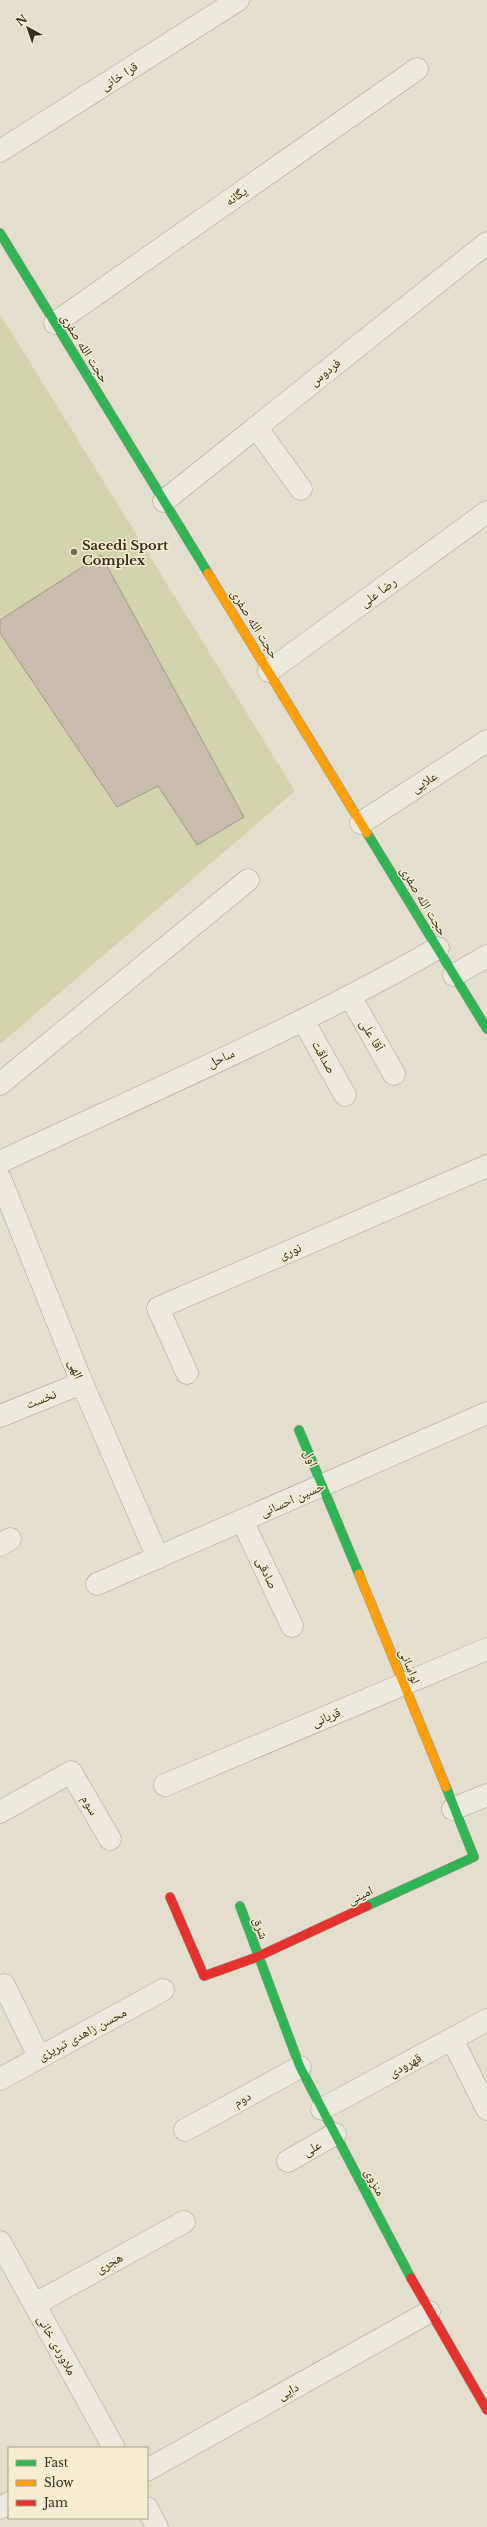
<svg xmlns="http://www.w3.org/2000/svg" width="487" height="2527" font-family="'Libre Baskerville','Noto Naskh Arabic',serif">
<rect width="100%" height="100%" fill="#e3decd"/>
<path fill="#d1d4af" d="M0,314L295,791L0,1044Z"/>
<path fill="#c7bcae" stroke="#a3998c" d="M101,555L244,817L197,845L158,786L117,807L0,633V620Z"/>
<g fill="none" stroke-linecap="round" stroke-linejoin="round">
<defs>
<path id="street" d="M0,151L238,0
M55,323L417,69
M256,427L301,489
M164,501L487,243
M269,671L487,512
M361,823L487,741
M454,975L487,956
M350,996L394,1074
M303,1020L345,1095
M0,1084L248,880
M0,1162C147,1093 297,1029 438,948
M0,1178L82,1383L158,1558
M187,1373L158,1308L487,1166
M0,1416L82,1383
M242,1520L292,1626
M0,1545L10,1539
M97,1584L487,1413
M165,1785L487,1649
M453,1809L487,1795
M0,1812L71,1772L110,1839
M4,1985L39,2057
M452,2039L487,2109
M0,2079L163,1990
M322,2109L487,2020
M185,2130L300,2067
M288,2161L335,2134
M0,2242L114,2448
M35,2304L184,2222
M147,2470L429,2312
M0,2508L9,2503
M147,2508L157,2527"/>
<path id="fast" d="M0,233L208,573
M367,833L487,1029
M299,1430L359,1574
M240,1906L300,2067L411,2278
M367,1906L474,1857L446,1787"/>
<path id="slow" d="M208,573L367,833
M359,1574L446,1787"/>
<path id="jam" d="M170,1897L204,1976L257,1957L367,1906
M411,2278L487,2410"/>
</defs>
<use href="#street" stroke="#a8a396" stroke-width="23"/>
<use href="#fast" stroke="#989286" stroke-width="10"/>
<use href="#slow" stroke="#989286" stroke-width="10"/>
<use href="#jam" stroke="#989286" stroke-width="10"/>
<use href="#street" stroke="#ece8de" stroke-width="22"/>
<use href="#fast" stroke="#30b455" stroke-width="9"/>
<use href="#slow" stroke="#ff9f0a" stroke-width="9"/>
<use href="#jam" stroke="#e5322d" stroke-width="9"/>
</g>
<circle fill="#736a5b" stroke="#f5edd2" stroke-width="1.5" cx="74" cy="552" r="4"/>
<g text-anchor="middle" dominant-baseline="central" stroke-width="3" stroke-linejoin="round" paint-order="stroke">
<g font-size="13" fill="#372b1e" stroke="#f5edd2">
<text transform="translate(119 76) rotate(-33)">قرا خانی</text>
<text transform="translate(236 196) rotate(-35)">یگانه</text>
<text transform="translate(85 348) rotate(58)">حجت الله صفری</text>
<text transform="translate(325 372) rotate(-39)">فردوس</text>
<text transform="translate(378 592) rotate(-36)">رضا علی</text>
<text transform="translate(255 624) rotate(58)">حجت الله صفری</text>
<text transform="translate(424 782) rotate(-33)">علایی</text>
<text transform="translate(424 901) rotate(59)">حجت الله صفری</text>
<text transform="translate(372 1035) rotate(60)">آقا علی</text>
<text transform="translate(324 1057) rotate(61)">صداقت</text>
<text transform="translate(221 1058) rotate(-25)">ساحل</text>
<text transform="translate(290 1251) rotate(-23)">نوری</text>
<text transform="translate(76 1369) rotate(68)">الهی</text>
<text transform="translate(41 1399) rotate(-22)">نخست</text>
<text transform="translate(311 1458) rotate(66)">اول</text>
<text transform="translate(292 1499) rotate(-24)">حسین احسانی</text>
<text transform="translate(267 1573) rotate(65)">صادقی</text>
<text transform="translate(410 1666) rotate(68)">لواسانی</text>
<text transform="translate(326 1717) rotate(-23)">قربانی</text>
<text transform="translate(90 1805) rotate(60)">سوم</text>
<text transform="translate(360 1895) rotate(-25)">امینی</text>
<text transform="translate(261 1928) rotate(71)">شرق</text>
<text transform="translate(82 2034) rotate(-28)">محسن زاهدی تبریزی</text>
<text transform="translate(405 2065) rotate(-29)">قهرودی</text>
<text transform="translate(242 2099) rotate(-29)">دوم</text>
<text transform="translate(312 2148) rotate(-29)">علی</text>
<text transform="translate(375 2182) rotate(62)">منزوی</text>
<text transform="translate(109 2263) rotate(-29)">هجری</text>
<text transform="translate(57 2345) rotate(61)">ملاوردی خانی</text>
<text transform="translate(288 2391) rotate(-29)">دایی</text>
</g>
<g font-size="13" font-weight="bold" fill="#372b1e" stroke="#f5edd2" text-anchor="start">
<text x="82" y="545">Saeedi Sport<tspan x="82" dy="15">Complex</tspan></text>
</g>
</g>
<rect x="8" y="2447" width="140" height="72" fill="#f5edd2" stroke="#a99f8a"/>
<rect x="16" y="2460" width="20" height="6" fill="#30b455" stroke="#a99f8a"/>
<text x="44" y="2467" font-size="12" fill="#372b1e">Fast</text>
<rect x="16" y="2480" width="20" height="6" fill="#ff9f0a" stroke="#a99f8a"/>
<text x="44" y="2487" font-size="12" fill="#372b1e">Slow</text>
<rect x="16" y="2500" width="20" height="6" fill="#e5322d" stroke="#a99f8a"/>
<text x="44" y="2507" font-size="12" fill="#372b1e">Jam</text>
<g transform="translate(28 28) rotate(320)" stroke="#f5edd2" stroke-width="3" paint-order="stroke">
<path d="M0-3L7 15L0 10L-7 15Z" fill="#372b1e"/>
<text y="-6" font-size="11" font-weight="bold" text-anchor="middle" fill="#372b1e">N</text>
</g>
</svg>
